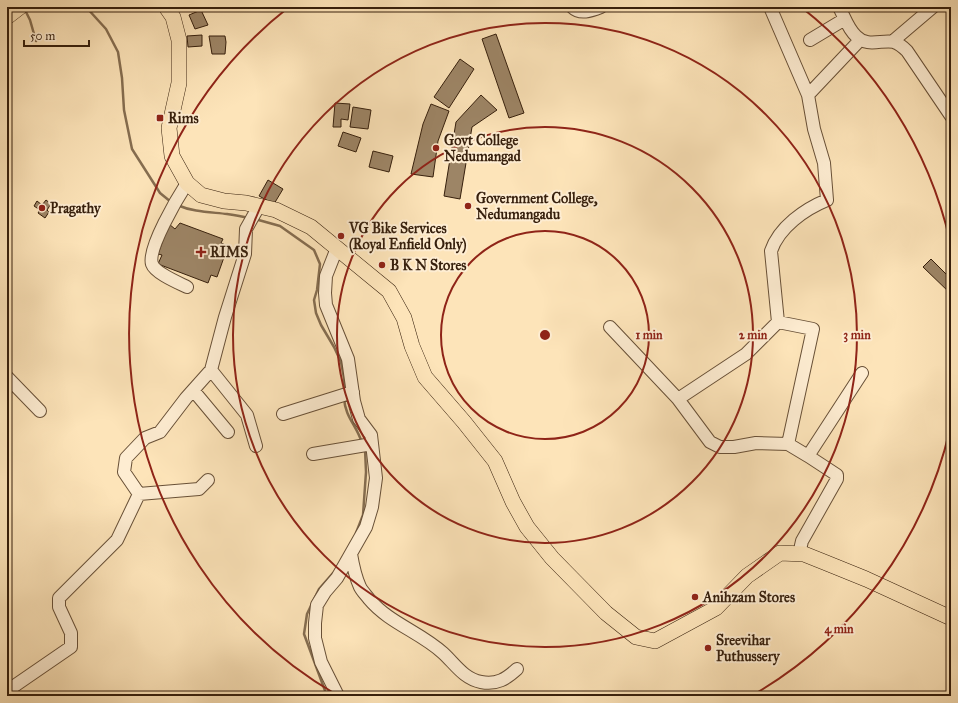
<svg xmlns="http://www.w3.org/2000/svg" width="958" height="703" font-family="'IM FELL Great Primer',serif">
<rect width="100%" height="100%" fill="#fde4b9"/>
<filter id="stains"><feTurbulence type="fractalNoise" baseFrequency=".005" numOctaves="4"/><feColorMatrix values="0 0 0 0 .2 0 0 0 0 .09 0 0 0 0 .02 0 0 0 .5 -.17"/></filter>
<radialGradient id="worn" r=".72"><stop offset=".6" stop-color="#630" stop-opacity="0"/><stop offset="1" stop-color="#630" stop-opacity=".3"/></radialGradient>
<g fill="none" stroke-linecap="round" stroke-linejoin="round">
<path stroke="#856d50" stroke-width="2.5" d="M86,7L106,29L118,52L122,78L124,110L132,149L160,193L171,202
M26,12L30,20L36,41
M177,205C193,212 210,212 227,214C234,215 241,216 248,218
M255,219L280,226L314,250L320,264L317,290L314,300L316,313L321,325L334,347L341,362L344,378V391
M344,398C345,417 357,426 362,443
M356,533L363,515L366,472L365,449
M327,696L304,634L307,614L319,589L333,573"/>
</g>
<path fill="#9d8566" stroke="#361f0c" d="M201,10L208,25L195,29L189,15Z
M496,34L524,113L509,118L482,39Z
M202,35V46L188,47L187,36Z
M209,36H225L226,42L225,54H212Z
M460,59L474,69L449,108L434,97Z
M481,95L497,110L472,127L460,199L444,196L456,122Z
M335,103L350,104L348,120L341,119V127H333Z
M431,104L449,111L438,141L433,177L411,174L423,124Z
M353,107L371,110L368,129L350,127Z
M343,132L361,138L356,152L338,146Z
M373,151L393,156L389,172L369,167Z
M268,180L283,189L274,204L259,196Z
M46,200L51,204L47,210L49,212L45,218L38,213L40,210L34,206L37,201L42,205Z
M180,223L223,239L221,243L228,246L217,277L211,275L208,283L158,264L162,255L158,254L169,224L175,229Z
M931,259L948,276L951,273V294L923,267Z"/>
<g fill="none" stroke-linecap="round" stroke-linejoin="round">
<defs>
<path id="minor" d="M572,7C580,15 591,11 601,7
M770,7L808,95L814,129L824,163L827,200C805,209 779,227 771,251L778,322
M839,7C844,16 848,29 856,36C867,48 883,39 894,42C900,44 903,47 907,51L951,116
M810,40L845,19
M893,41L933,7
M808,95L860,40
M187,183C178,197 147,249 152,264C155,273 179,283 187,287
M337,248L326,276L325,293L326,305L348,359L354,401L359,419L371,435L376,478L372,507L366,527L337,578L325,592L317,605L315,623V638L321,662L338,696
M610,327L678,399L710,442L720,447H734L756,443L788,444L808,456
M211,370L247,415L256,446
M7,377L40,411
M193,390L228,432
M678,399L746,354L778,322L813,329L788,444
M283,414L353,392
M313,454L372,444
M139,494L199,489L208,480
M351,554C353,566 355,576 360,587C362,591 366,595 369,599C389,623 420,632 443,653C455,664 464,679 481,682C497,685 506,679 517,669
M799,554L802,541L837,479V475L808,456L862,373
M7,691L71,647V633L59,607V598L117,540L139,494L124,472L126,458L145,438L160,432L186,398L211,370L225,317L245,254L246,229L259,206"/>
<path id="major" d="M166,7L173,17L179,40V83L169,128L172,156L187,183L201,195L224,201L246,203L276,210L311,227L389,291L404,318L412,346L425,377L464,422L495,461L513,502L527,527L552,558L606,613L636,637L655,641L716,608L747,576L780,553L804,554L824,562L866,579L951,618
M7,17L20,7"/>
</defs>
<use href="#minor" stroke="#685037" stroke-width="14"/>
<use href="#major" stroke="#361f0c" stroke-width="16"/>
<use href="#minor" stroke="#feedd2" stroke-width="12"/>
<use href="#major" stroke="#fde4b9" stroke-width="15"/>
</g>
<g fill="none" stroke="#8f2418" stroke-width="2">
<circle cx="545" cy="335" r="104"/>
<circle cx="545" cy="335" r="208"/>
<circle cx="545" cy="335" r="312"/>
<path d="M950 429A416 416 0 0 1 753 695M337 695A416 416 0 0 1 289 7M801 7A416 416 0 0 1 950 241"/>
</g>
<g fill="#8f2418" stroke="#feedd2" stroke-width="1.5">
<rect x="156" y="114" width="8" height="8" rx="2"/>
<circle cx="436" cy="148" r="4"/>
<circle cx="468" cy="206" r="4"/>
<circle cx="42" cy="208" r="4"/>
<circle cx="341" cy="236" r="4"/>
<path d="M199 246h4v4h4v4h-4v4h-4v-4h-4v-4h4z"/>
<circle cx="382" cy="265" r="4"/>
<circle cx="695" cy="597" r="4"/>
<circle cx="708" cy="648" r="4"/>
</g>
<g text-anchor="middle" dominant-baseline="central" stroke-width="4" stroke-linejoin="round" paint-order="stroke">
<g font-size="14" font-weight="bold" fill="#361f0c" stroke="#feedd2" text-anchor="start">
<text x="168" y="118">Rims</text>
<text x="444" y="140">Govt College<tspan x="444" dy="16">Nedumangad</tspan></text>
<text x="476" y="198">Government College,<tspan x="476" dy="16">Nedumangadu</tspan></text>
<text x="50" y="208">Pragathy</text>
<text x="349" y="228">VG Bike Services<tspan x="349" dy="16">(Royal Enfield Only)</tspan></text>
<text x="210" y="252">RIMS</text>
<text x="390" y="265">B K N Stores</text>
<text x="703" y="597">Anihzam Stores</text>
<text x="716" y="640">Sreevihar<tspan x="716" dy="16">Puthussery</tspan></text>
</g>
</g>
<circle cx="545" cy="335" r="6" fill="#8f2418" stroke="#feedd2" stroke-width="2"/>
<g font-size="12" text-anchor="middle" font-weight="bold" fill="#8f2418" stroke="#feedd2" stroke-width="4" stroke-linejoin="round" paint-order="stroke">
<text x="649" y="339">1 min</text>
<text x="753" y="339">2 min</text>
<text x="857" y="339">3 min</text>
<text x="839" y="633">4 min</text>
</g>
<rect width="958" height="703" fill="none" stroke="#fde4b9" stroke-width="24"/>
<rect x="8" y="8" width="942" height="687" fill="none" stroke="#361f0c" stroke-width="2"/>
<rect x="12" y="12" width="934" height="679" fill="none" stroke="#361f0c"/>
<path d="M24 40v6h65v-6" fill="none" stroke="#361f0c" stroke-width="2"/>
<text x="30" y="40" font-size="12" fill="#361f0c" stroke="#feedd2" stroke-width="3" paint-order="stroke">50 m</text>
<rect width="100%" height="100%" filter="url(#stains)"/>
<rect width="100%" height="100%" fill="url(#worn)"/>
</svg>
